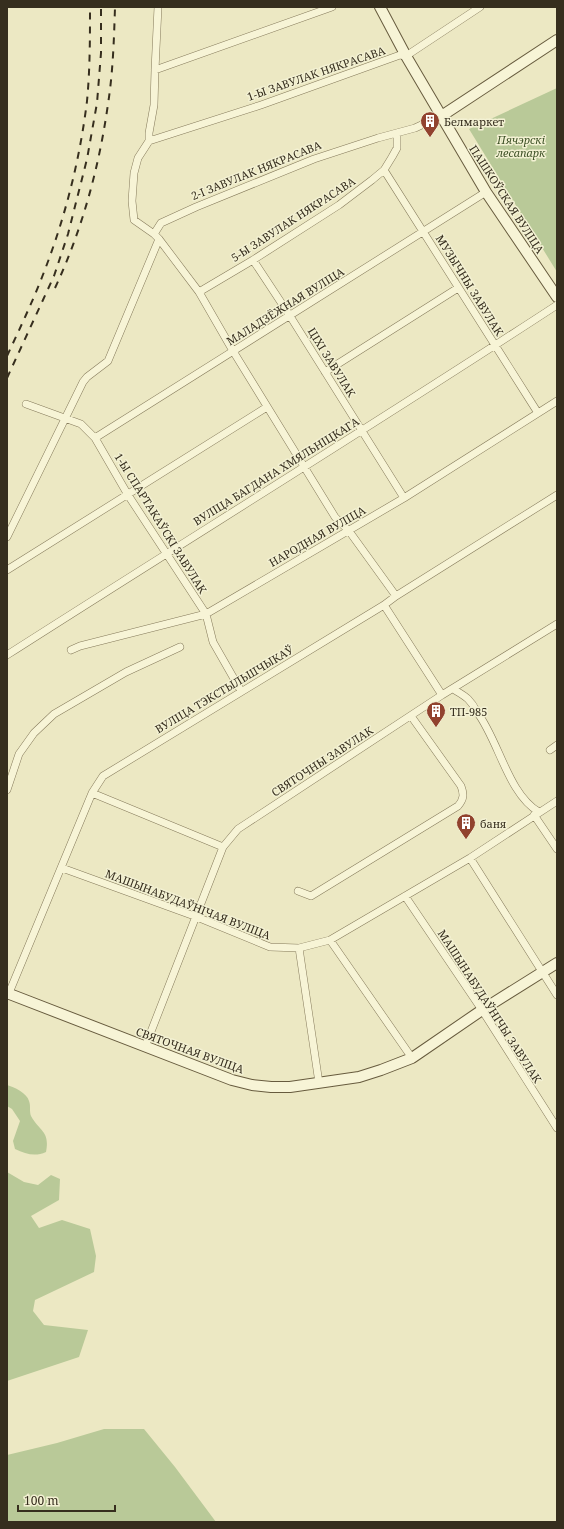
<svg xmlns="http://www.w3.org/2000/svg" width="564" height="1529" font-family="'Noto Serif',serif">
<rect width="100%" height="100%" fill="#ece8c3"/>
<path fill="#b9c998" d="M557,88V272L469,129Z
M7,1085C14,1087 27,1093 29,1101C31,1106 29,1111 31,1116C40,1132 50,1131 46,1152C35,1157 26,1154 15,1149L13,1141L20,1121L12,1109L7,1106Z
M7,1172L24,1182L38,1185L51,1175L60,1179L59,1200L31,1216L39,1228L62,1220L90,1229L96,1256L94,1272L35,1300L33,1311L44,1325L88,1330L79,1357L7,1381Z
M104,1429H144L175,1467L216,1522H7V1455L57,1443Z"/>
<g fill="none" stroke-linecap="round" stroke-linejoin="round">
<defs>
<path id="street" d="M155,70L332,7
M149,141L261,105L400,55L406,56L480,7
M384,170L538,413
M154,234L134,220L132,201L134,173L138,158L149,141V133L154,105L155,70L158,7
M159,239L199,292L233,351L335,517L349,531L396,596
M253,260L290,316L404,498
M199,292L253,260L339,205L372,180L384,170L392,157L397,148V133
M325,372L458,288
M26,404L81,424L95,438L128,495L206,614L213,642L241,691
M95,438L486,192
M7,537L83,382L87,377L108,361L159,239L154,234L161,223L196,207L314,159L378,138L415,128L443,115
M7,570L267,407
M384,605L442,695
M71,650L80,646L206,614L404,498L557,401
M7,655C190,538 375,424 557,305
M453,689C458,692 464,695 468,699C472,703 475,708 477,712C499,741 508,794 539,812
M550,750L557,745
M7,790L19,754L34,733L54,714L126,672L180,647
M92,793L223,847
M534,815L557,849
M470,858L557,995
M62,868L197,917L270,947L299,948L330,940L470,858L557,801
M298,891L311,896L458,806C464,799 464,794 461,786L411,716
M405,896L482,1010L557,1128
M330,940L412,1058
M299,948L319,1083
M9,993L92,793L103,776L384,605L396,596L557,495
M145,1047L223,847L238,829L442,695L557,624"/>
<path id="secondary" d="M380,7L406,56L486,192L557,297
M443,115L557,40
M7,993L232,1080L252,1085L271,1087H290L359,1077L381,1070L412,1058L482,1010L557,963"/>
</defs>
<use href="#street" stroke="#857a5b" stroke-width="8"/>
<use href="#secondary" stroke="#675b3e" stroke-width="12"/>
<use href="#street" stroke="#f7f4d6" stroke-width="7"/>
<use href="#secondary" stroke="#f7f4d6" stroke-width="10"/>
<path stroke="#362e1e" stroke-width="2" stroke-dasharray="7 7" stroke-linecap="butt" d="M55,288C82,230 99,168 108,104C113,72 114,39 115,7
M7,356C20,328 33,301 44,272C65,218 80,159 87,101C90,70 90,38 90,7
M7,378L54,276L68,234L87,159L97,103L101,53V7"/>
</g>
<defs>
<symbol id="building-pin" viewBox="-11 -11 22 30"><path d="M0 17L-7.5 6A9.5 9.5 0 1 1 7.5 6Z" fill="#91422e" stroke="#f3f1d3"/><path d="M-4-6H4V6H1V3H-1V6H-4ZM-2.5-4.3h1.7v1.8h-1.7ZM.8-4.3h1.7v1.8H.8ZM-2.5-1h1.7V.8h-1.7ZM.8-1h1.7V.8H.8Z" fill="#fff"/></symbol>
</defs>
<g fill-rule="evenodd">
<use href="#building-pin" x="419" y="110" width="22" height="30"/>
<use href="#building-pin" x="425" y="700" width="22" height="30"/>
<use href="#building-pin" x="455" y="812" width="22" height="30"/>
</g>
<g text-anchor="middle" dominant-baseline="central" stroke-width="3" stroke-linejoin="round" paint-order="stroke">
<g font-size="11" fill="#362e1e" stroke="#f3f1d3">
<text transform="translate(316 73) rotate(-19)">1-Ы ЗАВУЛАК НЯКРАСАВА</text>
<text transform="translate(256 170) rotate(-22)">2-І ЗАВУЛАК НЯКРАСАВА</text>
<text transform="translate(507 199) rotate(57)">ПАШКОЎСКАЯ ВУЛІЦА</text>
<text transform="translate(293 219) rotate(-33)">5-Ы ЗАВУЛАК НЯКРАСАВА</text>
<text transform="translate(470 285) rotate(58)">МУЗЫЧНЫ ЗАВУЛАК</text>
<text transform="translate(285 306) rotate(-32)">МАЛАДЗЁЖНАЯ ВУЛІЦА</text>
<text transform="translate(332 362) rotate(58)">ЦІХІ ЗАВУЛАК</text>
<text transform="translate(276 471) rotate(-32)">ВУЛІЦА БАГДАНА ХМЯЛЬНІЦКАГА</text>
<text transform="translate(161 523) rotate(58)">1-Ы СПАРТАКАЎСКІ ЗАВУЛАК</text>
<text transform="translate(317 536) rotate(-30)">НАРОДНАЯ ВУЛІЦА</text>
<text transform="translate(224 689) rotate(-31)">ВУЛІЦА ТЭКСТЫЛЬШЧЫКАЎ</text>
<text transform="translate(322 761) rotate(-33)">СВЯТОЧНЫ ЗАВУЛАК</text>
<text transform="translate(188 904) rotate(21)">МАШЫНАБУДАЎНІЧАЯ ВУЛІЦА</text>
<text transform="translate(490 1006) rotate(57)">МАШЫНАБУДАЎНІЧЫ ЗАВУЛАК</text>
<text transform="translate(190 1050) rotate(20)">СВЯТОЧНАЯ ВУЛІЦА</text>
</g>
<g font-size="11" fill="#362e1e" stroke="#f3f1d3" text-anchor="start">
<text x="444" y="121">Белмаркет</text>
<text x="450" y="711">ТП-985</text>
<text x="480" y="823">баня</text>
</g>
<g font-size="11" font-style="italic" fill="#3d5126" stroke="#f3f1d3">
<text x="521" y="139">Пячэрскі<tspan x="521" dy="13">лесапарк</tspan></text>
</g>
</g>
<rect width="564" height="1529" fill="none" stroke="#362e1e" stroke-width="16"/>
<path d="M18 1505v6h97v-6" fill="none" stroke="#362e1e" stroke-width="2"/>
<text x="24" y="1505" font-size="12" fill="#362e1e" stroke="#f3f1d3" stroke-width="3" paint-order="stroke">100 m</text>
</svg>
